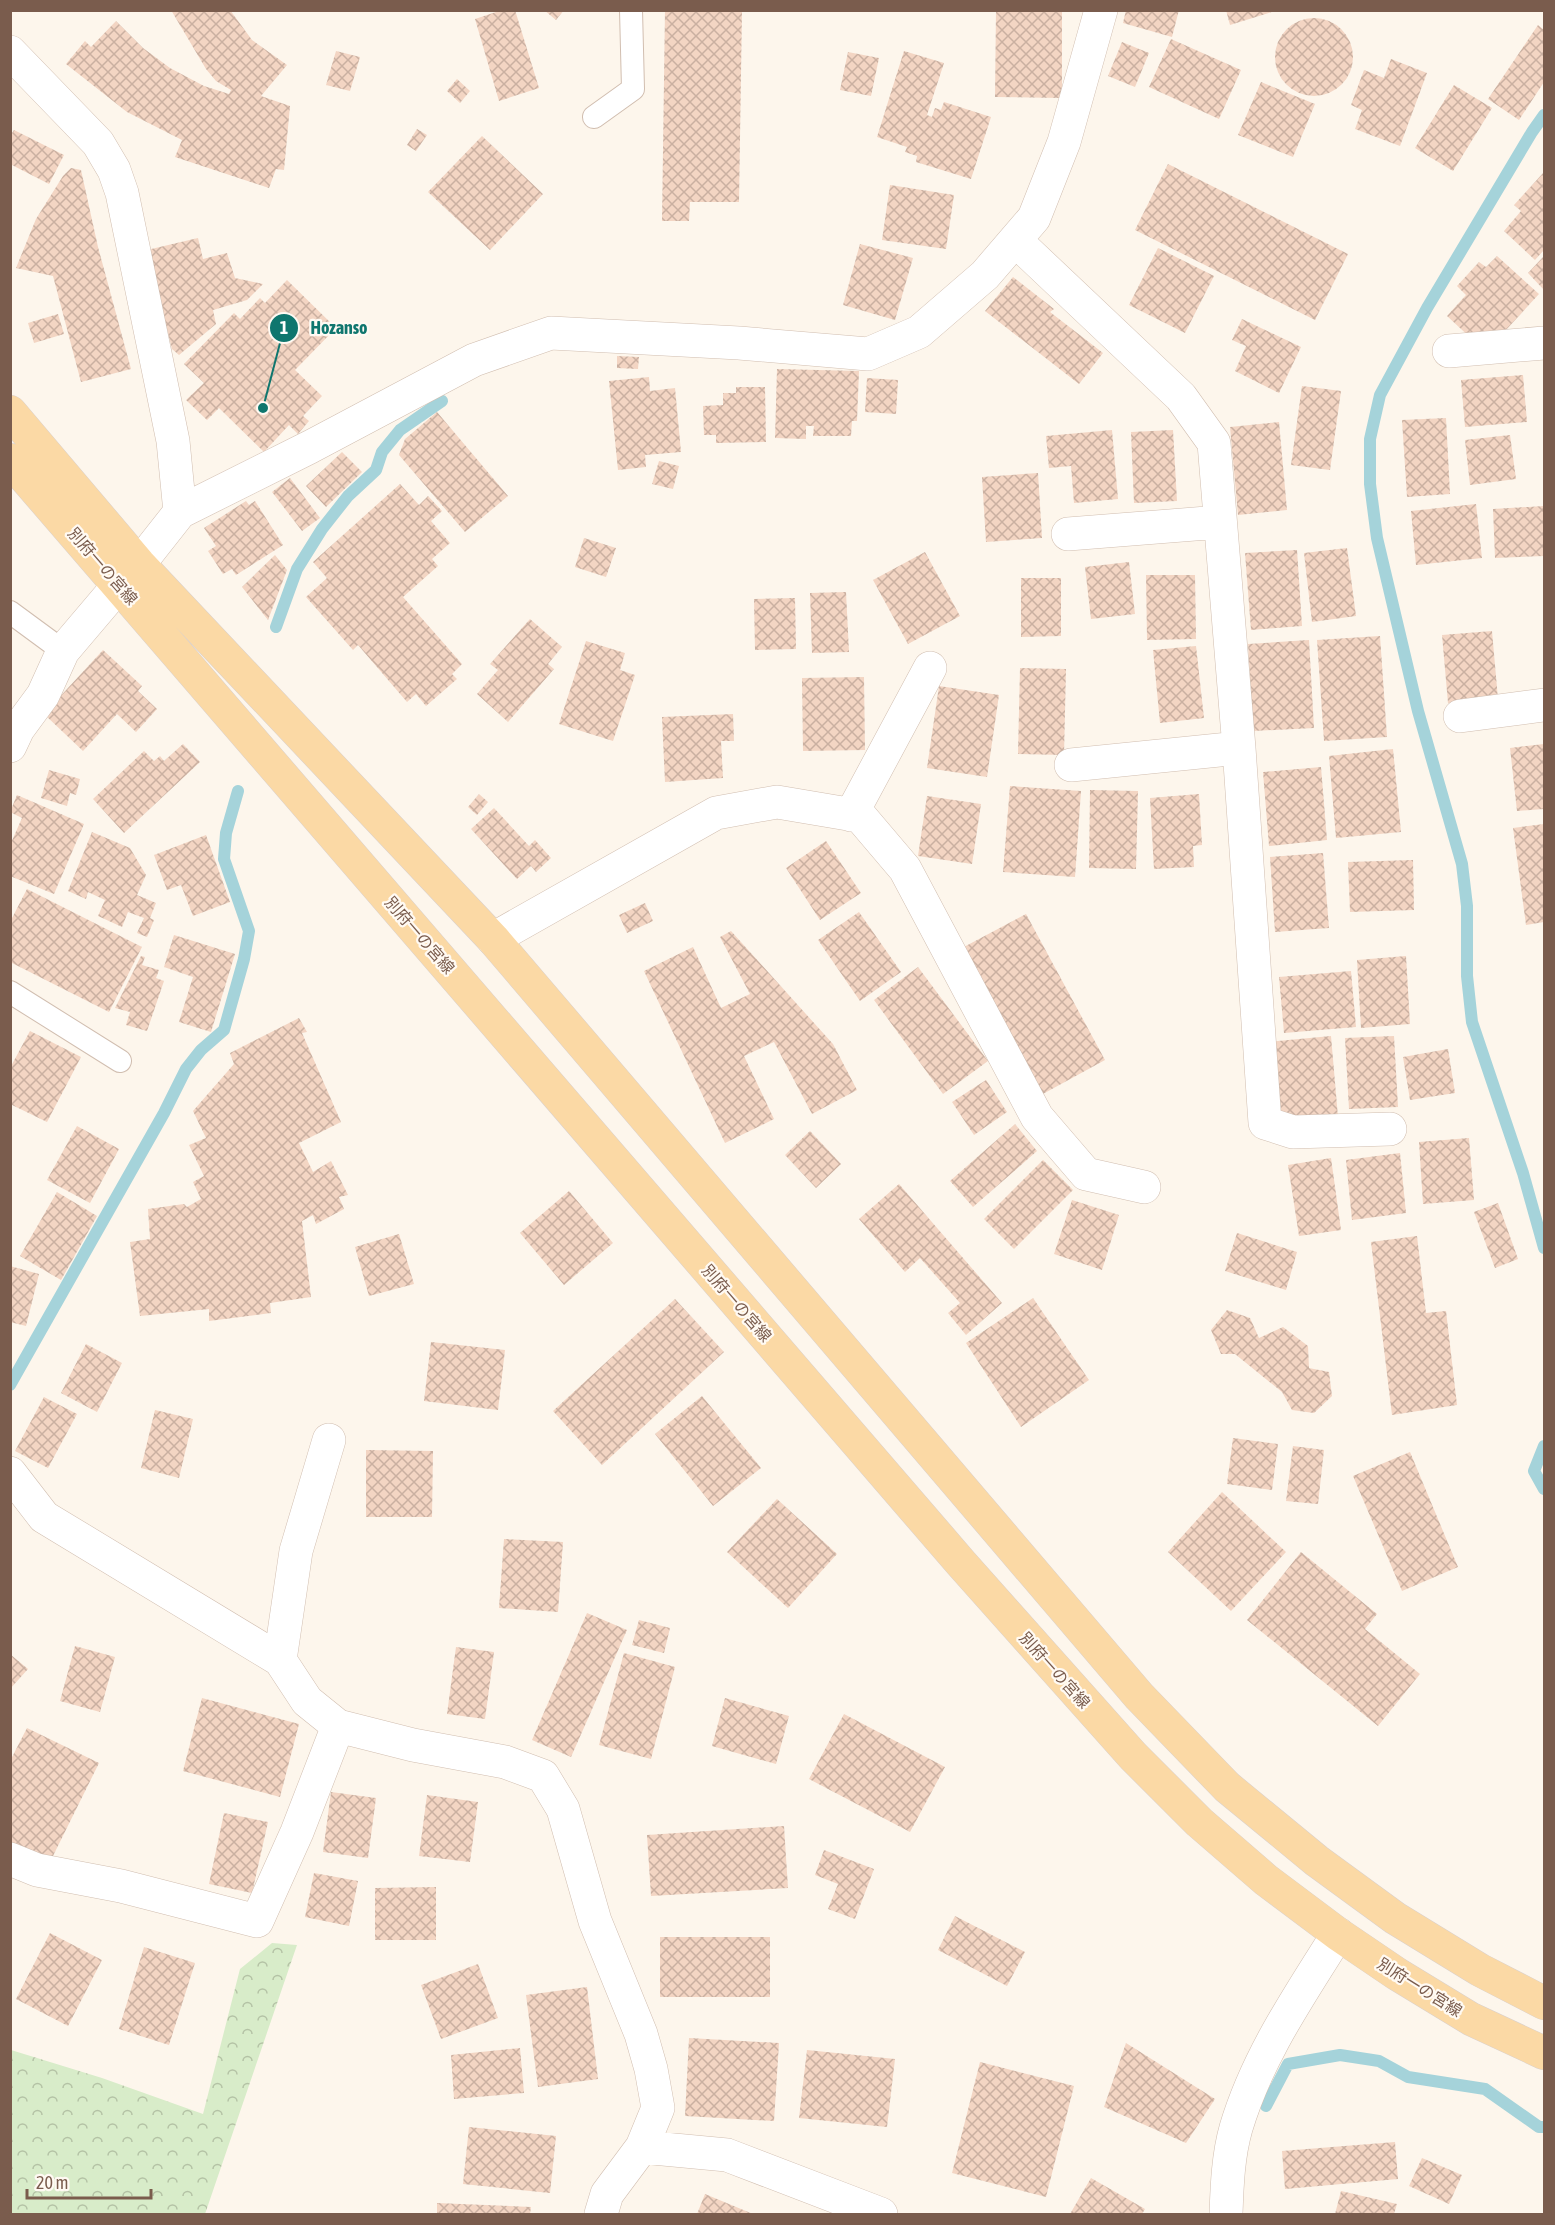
<svg xmlns="http://www.w3.org/2000/svg" width="1555" height="2225" viewBox="0 0 1555 2225" font-family="'Asap Condensed','Noto Sans JP',sans-serif">
<style>
.forest{fill:url(#forest-crowns)}
.lines{fill:none;stroke-linecap:round;stroke-linejoin:round}
.stream{stroke:#a5d3da;stroke-width:12}
.building{fill:url(#building-cross-hatch)}
.lane-casing{stroke:#d1beb0;stroke-width:24}
.street-casing{stroke:#d1beb0;stroke-width:34}
.primary-casing{stroke:#dad1cd;stroke-width:34}
.lane{stroke:#fff;stroke-width:22}
.street{stroke:#fff;stroke-width:33}
.primary{stroke:#fbd9a5;stroke-width:33}
.labels{text-anchor:middle;stroke-width:4.5;stroke-linejoin:round;paint-order:stroke}
.street-label{font-size:16px;fill:#7a5c4d;stroke:#fffaf3}
.leader{fill:none;stroke:#0f766e;stroke-width:2}
.callout-dot{fill:#0f766e;stroke:#fffaf3;stroke-width:2}
.mark-label{font-size:18px;text-anchor:middle;font-weight:bold;fill:#fff}
.callout-label{font-size:18px;text-anchor:middle;font-weight:bold;fill:#0f766e;stroke:#fffaf3;stroke-width:4.5;stroke-linejoin:round;paint-order:stroke}
</style>
<defs>
<pattern id="forest-crowns" width="20" height="18" patternUnits="userSpaceOnUse" patternTransform="scale(1.5)"><rect width="20" height="18" fill="#d8ecc9"/><path d="M2 6a3 3 0 1 1 6 0M12 15a3 3 0 1 1 6 0" fill="none" stroke="#b4c2a5"/></pattern>
<pattern id="building-cross-hatch" width="8" height="8" patternUnits="userSpaceOnUse" patternTransform="scale(1.5)"><rect width="8" height="8" fill="#f3d5c3"/><path d="M0 0l8 8M0 8l8-8" fill="none" stroke="#cab0a1"/></pattern>
</defs>
<rect width="100%" height="100%" fill="#fdf6ec"/>
<path class="forest" d="M272,1943L297,1945L205,2214H11V2050L102,2078L203,2114L240,1969Z"/>
<g class="lines">
<path class="stream" d="M1544,115L1532,132L1427,308L1380,395L1370,439V484L1377,538L1418,711L1462,864L1467,906V976L1472,1022L1523,1173L1544,1248
M276,627L297,569L322,529L348,496L376,470L382,452L400,430L442,401
M10,1385L164,1113L186,1069L201,1050L224,1030L244,959L249,931L224,859L226,833L238,791
M1544,1446L1534,1471L1544,1489
M1266,2106L1288,2064L1340,2055L1379,2061L1408,2077L1485,2089L1539,2127H1544"/>
</g>
<path class="building" d="M171,10H230L252,40L287,65L261,96L290,106L284,170L276,169L269,188L175,157L182,140L127,112L66,64L85,41L91,47L116,21L143,48L170,68L204,86L229,94L231,90L216,81L206,69Z
M502,10H515L539,88L499,101L475,19Z
M544,10H564L556,20Z
M665,10H742L739,202H690L689,221H662Z
M996,10H1062V98L995,97Z
M1126,10H1179L1172,37L1123,23Z
M1226,10H1275V11L1230,25Z
M1275 57a39 39 0 1 1 78 0a39 39 0 1 1-78 0Z
M1538,25L1544,30V82L1519,120L1488,99Z
M1171,39L1241,70L1219,119L1149,87Z
M1122,42L1149,53L1135,87L1108,76Z
M336,51L360,57L350,91L326,85Z
M904,51L944,63L927,115L932,117L935,108L941,110L944,102L991,117L971,179L916,162L917,156L905,152L907,147L877,137Z
M848,52L879,58L871,96L840,90Z
M1391,59L1427,73L1400,146L1355,129L1362,110L1351,105L1364,70L1384,78Z
M457,79L470,91L460,103L447,91Z
M1261,82L1315,104L1293,157L1238,135Z
M1454,85L1492,108L1453,171L1415,148Z
M417,129L427,135L416,151L407,145Z
M14,130L64,155L49,184L10,164V136Z
M482,136L543,194L490,250L428,192Z
M1168,164L1348,254L1315,320L1135,230Z
M71,168L81,170L98,247L131,369L81,382L53,276L16,268L36,219L63,176Z
M1544,172V250L1535,260L1504,231L1521,211L1514,205Z
M890,185L954,195L946,249L882,240Z
M198,238L203,259L227,253L235,278L263,284L247,300L213,310L216,324L179,355L172,349L147,250Z
M860,244L913,258L895,320L843,305Z
M1158,248L1214,276L1185,333L1129,305Z
M1497,256L1539,294L1493,344L1474,341L1447,316L1466,295L1457,286L1479,262L1486,267Z
M1544,256V290L1528,273Z
M1013,277L1054,309L1050,312L1103,353L1079,384L985,311Z
M287,280L336,328L295,370L322,396L303,416L309,421L298,434L289,425L264,452L219,408L207,420L186,400L204,383L184,364L234,313L240,319L260,298L265,303Z
M58,314L64,334L34,343L28,323Z
M1242,319L1301,347L1279,393L1235,371L1246,346L1232,340Z
M617,356L639,357L638,369L617,368Z
M777,369L859,371L857,421H852L851,436H813L814,426H806V439L775,438Z
M1523,375L1527,422L1465,427L1461,380Z
M649,377L650,391L675,388L681,452L645,455L646,467L618,470L609,381Z
M867,378L898,380L896,414L865,412Z
M1302,386L1341,391L1330,470L1291,465Z
M736,387H765L766,442L716,443V435H704L703,406L723,405V393H736Z
M437,412L508,496L465,532L399,455L405,439Z
M1446,418L1450,494L1407,497L1402,420Z
M1279,422L1287,510L1238,515L1230,427Z
M1112,430L1118,499L1074,503L1071,466L1049,468L1046,436Z
M1173,430L1177,501L1134,503L1131,432Z
M1510,435L1516,479L1470,485L1465,440Z
M342,452L362,472L326,507L306,486Z
M659,461L679,466L673,489L652,484Z
M1038,473L1042,538L986,542L982,477Z
M290,478L320,518L302,531L272,492Z
M400,484L419,505L428,496L442,511L431,521L450,543L432,559L438,566L403,597L462,664L452,674L457,679L426,706L416,694L407,702L358,645L353,650L306,597L327,578L313,562Z
M246,501L249,505L255,501L283,545L236,575L232,569L223,574L208,551L216,546L204,528Z
M1476,504L1482,558L1416,565L1411,511Z
M1544,506V556L1495,558L1493,509Z
M584,538L616,548L606,577L575,567Z
M1347,548L1356,616L1312,622L1304,553Z
M1297,550L1302,626L1251,630L1245,553Z
M925,552L960,616L908,644L873,580Z
M275,555L287,570L268,620L242,587Z
M1129,562L1135,614L1091,619L1085,567Z
M1146,575H1195L1196,639L1147,640Z
M1021,578H1061V636L1021,637Z
M846,592L849,652L812,653L810,593Z
M795,598L796,649L755,650L754,599Z
M530,619L562,647L548,664L554,669L508,722L477,694L498,670L490,664Z
M1492,631L1498,699L1448,703L1442,635Z
M1380,636L1387,737L1324,741L1317,640Z
M1309,640L1314,728L1253,731L1248,644Z
M586,641L625,653L620,670L635,675L613,741L559,724Z
M1196,646L1204,718L1160,723L1153,650Z
M103,650L142,686L138,691L157,709L136,732L117,714L83,751L44,714Z
M1020,668L1066,669L1064,755L1018,754Z
M864,677L865,750L803,751L802,678Z
M939,686L999,695L987,777L927,768Z
M733,714L734,741H721L723,778L665,782L662,717Z
M183,744L200,762L124,833L93,799L144,751L154,761L160,756L164,761Z
M1544,744V809L1517,811L1510,748Z
M1393,749L1401,832L1336,838L1329,756Z
M1321,767L1327,840L1269,846L1263,772Z
M49,770L80,779L76,795L70,793L67,806L41,798Z
M1010,786L1081,791L1075,877L1003,872Z
M1090,790L1138,791L1136,869L1089,868Z
M479,794L488,802L477,815L468,807Z
M1199,794L1202,845L1193,846L1194,867L1154,869L1150,798Z
M17,795L84,824L54,894L10,876V845L22,818L10,812Z
M927,796L981,804L972,864L918,856Z
M494,808L529,846L535,840L551,858L536,872L531,866L517,879L471,829Z
M1544,824V922L1526,925L1513,828Z
M92,832L130,848L146,875L137,895L156,903L150,918L154,920L147,937L137,933L144,918L128,912L122,927L98,916L105,900L88,892L86,899L68,891Z
M206,835L230,902L193,916L181,885L167,890L154,855Z
M826,841L861,893L820,920L786,868Z
M1323,853L1329,928L1275,932L1270,857Z
M1413,860L1414,910L1350,912L1348,862Z
M27,889L142,947L109,1012L10,962V922Z
M645,903L653,921L627,933L619,915Z
M859,912L901,972L860,1001L818,940Z
M1026,914L1105,1060L1041,1095L962,948Z
M731,931L833,1044L857,1090L812,1114L774,1042L744,1056L774,1119L725,1143L644,971L693,947L721,1008L750,994L720,937Z
M174,935L235,954L211,1032L179,1022L193,977L164,967Z
M141,956L145,957L142,965L159,970L156,978L164,981L147,1031L126,1025L130,1012L115,1008Z
M1406,956L1410,1024L1361,1028L1357,960Z
M918,967L988,1061L943,1094L874,1000Z
M1351,971L1356,1027L1284,1033L1279,977Z
M299,1018L307,1032L302,1033L341,1122L299,1143L313,1172L331,1161L348,1195L339,1197L344,1209L316,1224L313,1215L302,1221L311,1297L270,1303L271,1313L209,1321V1309L140,1316L130,1242L150,1239L148,1209L184,1204L187,1207L201,1199L193,1182L204,1176L189,1145L206,1138L193,1111L234,1064L230,1053Z
M30,1031L81,1057L47,1122L10,1104V1068Z
M1331,1036L1338,1117L1272,1122L1266,1042Z
M1394,1036L1398,1107L1349,1109L1345,1038Z
M1448,1049L1455,1093L1410,1100L1403,1057Z
M986,1080L1007,1112L974,1135L952,1102Z
M1015,1124L1037,1151L973,1207L950,1181Z
M77,1126L119,1149L90,1203L47,1180Z
M810,1131L841,1164L816,1188L785,1155Z
M1469,1138L1474,1200L1423,1204L1419,1142Z
M1400,1153L1406,1213L1352,1220L1346,1160Z
M1331,1158L1341,1230L1299,1236L1288,1165Z
M1043,1160L1073,1190L1014,1249L984,1219Z
M899,1184L1002,1303L966,1335L948,1313L960,1303L920,1258L905,1272L859,1219Z
M569,1191L613,1243L564,1285L520,1233Z
M57,1192L97,1216L61,1280L20,1256Z
M1072,1200L1119,1215L1102,1270L1054,1254Z
M1498,1203L1518,1259L1495,1268L1474,1212Z
M1237,1233L1297,1252L1286,1290L1225,1271Z
M399,1234L414,1284L369,1296L355,1247Z
M1417,1236L1426,1313L1446,1311L1457,1405L1392,1415L1371,1242Z
M10,1266L39,1274L26,1326L10,1322Z
M1033,1298L1089,1380L1021,1427L966,1343Z
M675,1299L724,1352L602,1465L553,1411Z
M1227,1310L1250,1318L1259,1338L1283,1327L1308,1346L1309,1368L1329,1372L1332,1396L1314,1413L1292,1410L1282,1392L1235,1354H1221L1211,1330Z
M431,1342L505,1350L498,1410L424,1401Z
M86,1344L122,1363L97,1412L61,1393Z
M702,1396L761,1468L713,1506L655,1434Z
M44,1397L77,1414L48,1468L15,1451Z
M155,1410L193,1419L179,1478L141,1468Z
M1233,1438L1278,1444L1272,1490L1227,1484Z
M1293,1446L1324,1450L1318,1504L1286,1501Z
M366,1450L433,1451L432,1517H366Z
M1410,1452L1458,1567L1402,1591L1353,1476Z
M1222,1492L1286,1552L1231,1611L1168,1552Z
M777,1499L837,1554L788,1608L727,1552Z
M504,1539L563,1542L558,1612L499,1608Z
M1301,1552L1377,1614L1365,1629L1420,1674L1378,1726L1247,1620Z
M587,1613L627,1630L571,1757L532,1740Z
M639,1620L670,1628L664,1653L632,1645Z
M75,1646L115,1657L100,1712L60,1701Z
M456,1647L494,1652L485,1719L447,1714Z
M624,1653L675,1667L651,1759L599,1745Z
M10,1654L28,1669L10,1689Z
M202,1698L299,1724L280,1797L183,1771Z
M725,1698L789,1716L776,1764L712,1746Z
M844,1714L945,1767L910,1832L809,1779Z
M27,1728L99,1763L50,1862L10,1842V1761Z
M331,1792L376,1798L368,1858L323,1852Z
M427,1795L478,1802L470,1862L419,1856Z
M224,1813L268,1822L252,1893L209,1884Z
M784,1826L788,1888L651,1896L647,1835Z
M824,1850L874,1869L855,1919L828,1909L838,1884L815,1875Z
M314,1873L358,1881L349,1926L305,1917Z
M436,1887V1940H375V1888Z
M955,1916L1025,1952L1007,1986L938,1950Z
M50,1933L102,1960L68,2026L16,1999Z
M660,1937H770V1997H660Z
M144,1947L195,1963L169,2045L119,2029Z
M478,1964L498,2018L441,2039L421,1985Z
M587,1987L598,2079L538,2087L526,1995Z
M689,2038L779,2043L774,2121L685,2116Z
M1126,2043L1215,2099L1186,2143L1104,2107Z
M520,2048L524,2093L454,2099L451,2055Z
M807,2050L895,2059L887,2127L799,2118Z
M980,2062L1074,2086L1046,2197L952,2173Z
M469,2127L556,2136L550,2193L463,2184Z
M1395,2142L1398,2179L1285,2189L1282,2151Z
M1422,2158L1462,2175L1449,2204L1409,2186Z
M1091,2178L1145,2209L1142,2214H1070Z
M1341,2191L1397,2204L1394,2214H1335Z
M705,2194L753,2214H697Z
M437,2203L531,2207L530,2214H437Z"/>
<g class="lines">
<defs>
<path id="lane" d="M594,117L633,89L631,10
M10,612L63,651
M10,992L120,1061"/>
<path id="street" d="M10,52L98,143L114,170L122,193L173,441L180,512
M1015,240L1181,397L1214,443L1239,748L1265,1123L1293,1132L1390,1129
M1449,351L1544,343
M1068,534L1220,522
M1460,716L1544,705
M10,746L18,729L43,695L63,651L119,585L139,564L180,512L310,447L474,360L551,333L739,343L868,354L919,332L985,275L1034,218L1064,142L1101,10
M1071,765L1239,748
M851,815L930,668
M493,939L716,813L777,802L860,816L905,869L1037,1117L1086,1174L1144,1187
M10,1473L44,1517L280,1660L307,1701L338,1726L413,1745L505,1762L543,1776L563,1809L595,1921L641,2034L651,2069L658,2108L642,2147L607,2194L601,2214
M280,1660L296,1551L329,1440
M10,1859L37,1870L121,1886L257,1921L297,1832L338,1726
M642,2147L727,2155L881,2214
M1226,2214C1227,2186 1228,2156 1236,2128C1257,2057 1299,1996 1338,1934"/>
<path id="primary" d="M10,412L139,564L493,939L1139,1696L1227,1787L1317,1861L1395,1918L1480,1970L1544,2003
M10,460L961,1563L1133,1756L1199,1822L1266,1880L1338,1934L1397,1974L1471,2019L1544,2053"/>
</defs>
<use href="#lane" class="lane-casing"/>
<use href="#street" class="street-casing"/>
<use href="#primary" class="primary-casing"/>
<use href="#lane" class="lane"/>
<use href="#street" class="street"/>
<use href="#primary" class="primary"/>
</g>
<g class="labels">
<g class="street-label">
<text transform="translate(103 566) rotate(49)" y="6">別府一の宮線</text>
<text transform="translate(420 935) rotate(49)" y="6">別府一の宮線</text>
<text transform="translate(737 1303) rotate(49)" y="6">別府一の宮線</text>
<text transform="translate(1055 1670) rotate(48)" y="6">別府一の宮線</text>
<text transform="translate(1420 1987) rotate(32)" y="6">別府一の宮線</text>
</g>
</g>
<path class="leader" d="M263 408L284 328"/>
<g class="callout-dot">
<circle cx="263" cy="408" r="6"/>
<circle cx="284" cy="328" r="15"/>
</g>
<g class="mark-label">
<text x="284" y="334">1</text>
</g>
<g class="callout-label">
<text x="339" y="334">Hozanso</text>
</g>
<rect width="1555" height="2225" fill="none" stroke="#7a5c4d" stroke-width="24"/>
<path d="M27 2189v9h124v-9" fill="none" stroke="#7a5c4d" stroke-width="3"/>
<text x="36" y="2189" font-size="18" fill="#7a5c4d" stroke="#fffaf3" stroke-width="4.5" paint-order="stroke">20 m</text>
</svg>
